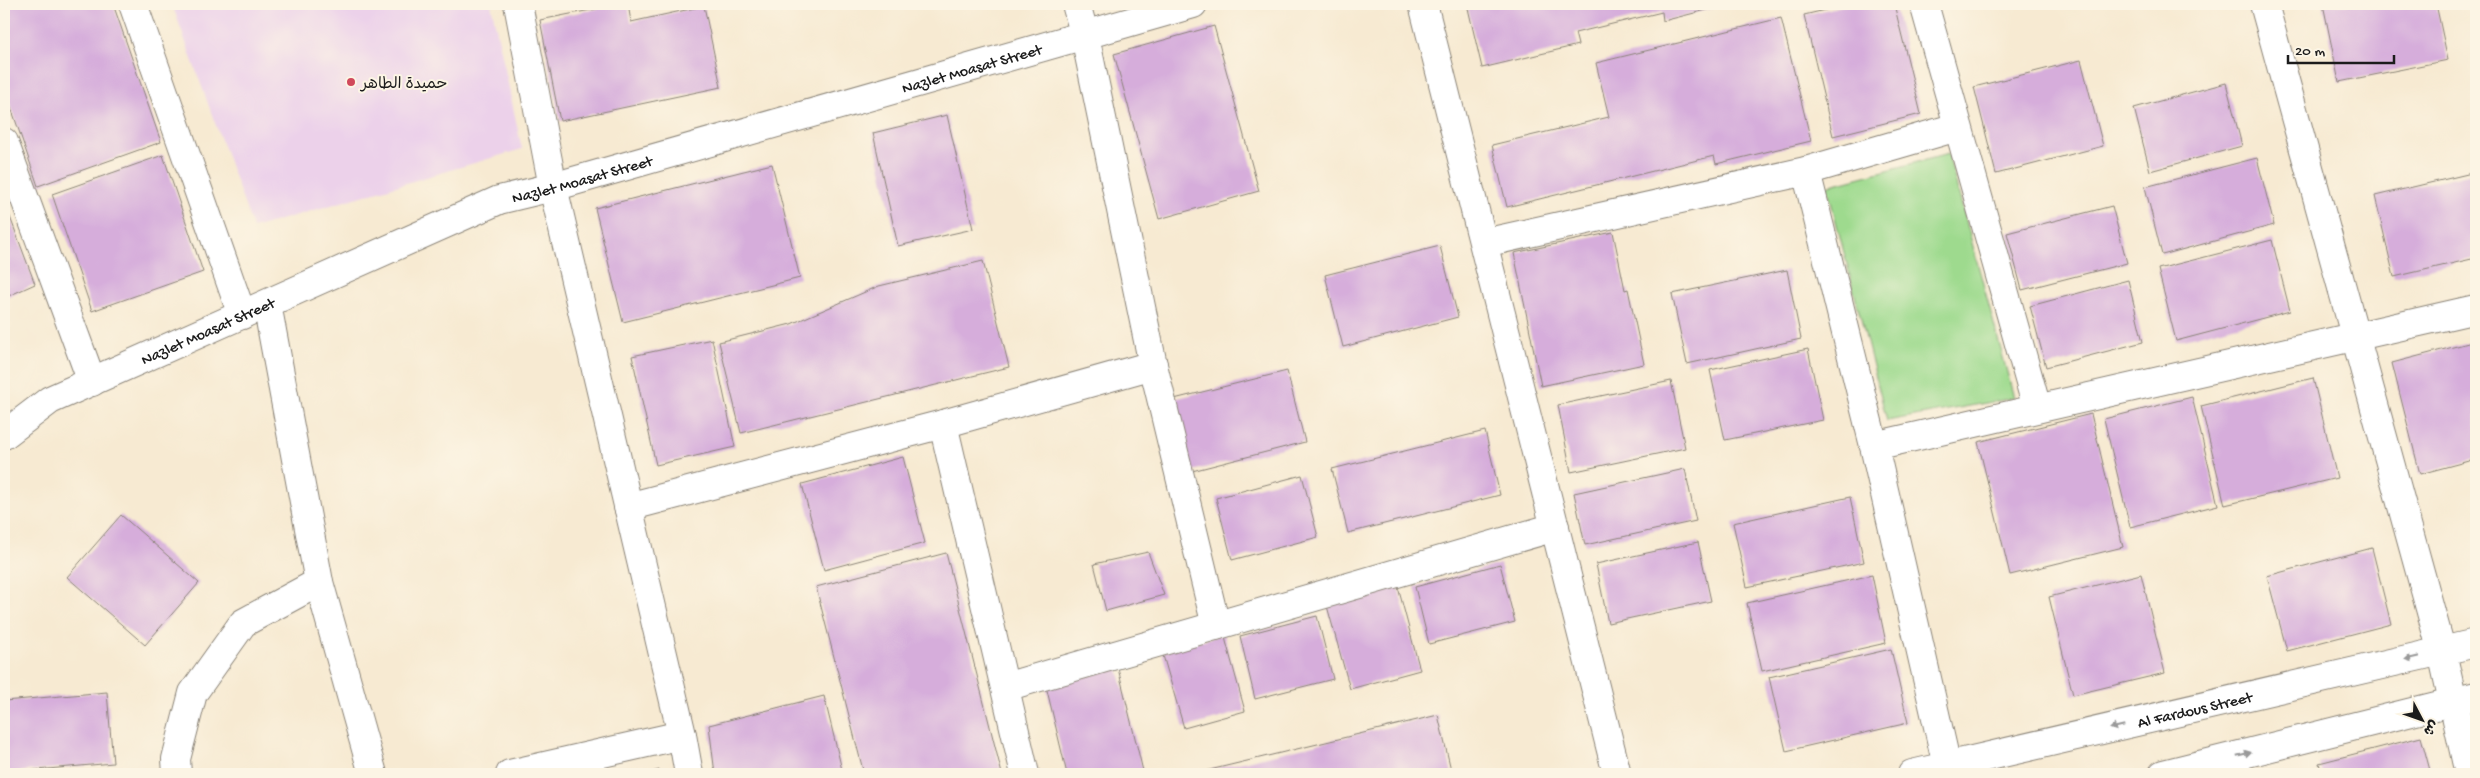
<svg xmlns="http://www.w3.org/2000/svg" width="2480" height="778" viewBox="0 0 2480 778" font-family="'Gochi Hand','Playpen Sans Arabic',sans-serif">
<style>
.built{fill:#ecd1ea}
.park{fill:#9eda8e;stroke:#5d7b55}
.building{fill:#d6addb}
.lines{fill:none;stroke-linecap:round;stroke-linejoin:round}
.street-casing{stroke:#8a8377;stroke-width:30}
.secondary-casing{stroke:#8a8377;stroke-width:30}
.street{stroke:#fff;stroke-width:28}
.secondary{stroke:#fff;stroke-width:28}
.oneway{fill:#999}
.poi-dot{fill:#d1495b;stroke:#fcf5e5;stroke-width:2}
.labels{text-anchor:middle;stroke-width:4;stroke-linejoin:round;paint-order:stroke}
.street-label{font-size:16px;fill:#1c1c1c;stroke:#fcf5e5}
.poi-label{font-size:16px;fill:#1c1c1c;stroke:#fcf5e5;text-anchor:start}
</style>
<rect width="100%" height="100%" fill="#fcf5e5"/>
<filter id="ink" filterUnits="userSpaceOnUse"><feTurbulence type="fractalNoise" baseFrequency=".02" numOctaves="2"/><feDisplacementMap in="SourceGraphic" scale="10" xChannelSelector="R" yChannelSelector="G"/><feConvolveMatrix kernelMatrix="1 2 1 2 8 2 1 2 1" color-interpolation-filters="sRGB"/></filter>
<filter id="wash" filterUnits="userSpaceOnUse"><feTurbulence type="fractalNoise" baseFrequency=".0096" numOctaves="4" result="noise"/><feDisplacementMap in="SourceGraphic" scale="20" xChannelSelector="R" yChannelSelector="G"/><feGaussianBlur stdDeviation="1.12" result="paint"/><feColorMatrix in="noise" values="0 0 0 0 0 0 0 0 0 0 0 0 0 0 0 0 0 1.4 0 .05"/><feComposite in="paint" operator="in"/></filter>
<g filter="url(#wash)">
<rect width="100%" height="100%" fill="#f7ead2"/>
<path class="built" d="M172,4H491L522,149L253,228Z"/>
<path class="park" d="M1948,154L2014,398L1887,421L1827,186Z"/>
<g id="blocks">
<path class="building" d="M4,4H113L161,142L38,186L4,87Z
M621,4H628L631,22L704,6L721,87L560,121L540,20Z
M1467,4H1730L1663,21L1662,12L1575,33L1578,45L1482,68Z
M1850,4H1894L1921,114L1833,136L1804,15Z
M2323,4H2436L2448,60L2339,82Z
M1781,18L1811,141L1716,164L1714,156L1507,207L1492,145L1609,117L1596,63Z
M1214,26L1259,191L1159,219L1114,54Z
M2081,60L2103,146L1996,174L1974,87Z
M2226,83L2242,146L2150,171L2134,108Z
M947,115L973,229L898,246L873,133Z
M163,155L203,272L92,311L52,194Z
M2257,158L2274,225L2162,255L2145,187Z
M772,164L800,278L623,322L595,208Z
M2476,172V258L2394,277L2375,196Z
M4,201L35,284L4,298Z
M2112,206L2127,263L2022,290L2007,233Z
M1613,232L1625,290L1628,289L1644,364L1541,386L1514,253Z
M2272,240L2290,311L2176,341L2158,269Z
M1440,246L1458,317L1343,347L1325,275Z
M983,261L1009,367L741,433L719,342L791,324L879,286Z
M1787,270L1801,339L1687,364L1672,294Z
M2128,280L2143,342L2046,367L2030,306Z
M712,339L735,447L656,465L632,356Z
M2476,341V459L2420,474L2392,363Z
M1808,349L1823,420L1725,440L1710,370Z
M1287,371L1305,442L1192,471L1174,399Z
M2313,378L2337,478L2225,505L2201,406Z
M1671,381L1685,448L1571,472L1558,405Z
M2192,397L2218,505L2130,527L2104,419Z
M2091,414L2123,547L2010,575L1978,442Z
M1485,431L1500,495L1348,533L1332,469Z
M903,457L925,543L824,570L802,484Z
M1685,469L1696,521L1585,545L1574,493Z
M1302,475L1318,537L1232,560L1216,498Z
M1850,497L1864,562L1747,587L1733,523Z
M121,515L199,583L145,645L67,577Z
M1698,542L1711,601L1608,623L1596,564Z
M2372,548L2391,624L2287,651L2267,576Z
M1148,552L1164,595L1106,611L1094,564Z
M946,553L1002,774H864L816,587Z
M1500,564L1515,622L1429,644L1415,587Z
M2141,574L2165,673L2073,695L2049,597Z
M1872,575L1886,643L1762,671L1747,603Z
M1398,587L1420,670L1350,689L1327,606Z
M1317,616L1333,679L1255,699L1240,636Z
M1224,634L1245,711L1184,728L1162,652Z
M1891,649L1908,723L1786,751L1769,677Z
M1118,668L1143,771L1130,774H1067L1046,686Z
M107,692L113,763L4,773V701Z
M824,696L843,774H715L709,725Z
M1438,715L1452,774H1193Z
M2421,737L2431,774H2322L2319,763Z
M659,770L660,774H645Z"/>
</g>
</g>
<g filter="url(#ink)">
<use href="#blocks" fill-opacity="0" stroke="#8a8377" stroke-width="1"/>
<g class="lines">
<defs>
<g id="street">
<path d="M133,4L242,315"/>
<path d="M518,4L553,187L682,735L689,774"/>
<path d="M1076,4L1085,36L1153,365L1216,626"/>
<path d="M1423,4L1617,774"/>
<path d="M1924,4L2037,408"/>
<path d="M2264,4L2442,652L2469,774"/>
<path d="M4,142L92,382"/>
<path d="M1806,171L1874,446L1947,766"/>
<path d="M1484,243L1806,171L1957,127"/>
<path d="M267,304L319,582L373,774"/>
<path d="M943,424L1025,774"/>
<path id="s1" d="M4,435L50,400L499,200L553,187L1193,4"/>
<path d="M1874,446L2476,309"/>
<path d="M628,507L943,424L1153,365"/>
<path d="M1005,687L1555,527"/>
<path d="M177,774L176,759L193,693L243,623L319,582"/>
<path d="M510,774L682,735"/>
</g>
<g id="secondary">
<path id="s2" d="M1912,774L2476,643"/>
<path d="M2163,774L2476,696"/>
</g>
</defs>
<use href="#street" class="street-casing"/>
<use href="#secondary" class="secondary-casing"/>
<use href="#street" class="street"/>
<use href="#secondary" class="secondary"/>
</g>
<defs><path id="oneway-solid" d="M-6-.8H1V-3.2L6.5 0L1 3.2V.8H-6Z" transform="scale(1.25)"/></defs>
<g class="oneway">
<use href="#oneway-solid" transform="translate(2412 658) rotate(167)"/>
<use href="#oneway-solid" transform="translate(2117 727) rotate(167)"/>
<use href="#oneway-solid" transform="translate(2244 754) rotate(-14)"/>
</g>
</g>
<circle class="poi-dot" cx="351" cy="82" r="5"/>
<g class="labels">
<g class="street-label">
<text dy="6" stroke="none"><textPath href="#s1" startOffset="1040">Nazlet Moasat Street</textPath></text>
<text dy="6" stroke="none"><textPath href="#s1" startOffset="635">Nazlet Moasat Street</textPath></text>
<text dy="6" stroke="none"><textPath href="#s1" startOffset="230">Nazlet Moasat Street</textPath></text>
<text dy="6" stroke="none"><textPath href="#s2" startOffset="290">Al Fardous Street</textPath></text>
</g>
<g class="poi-label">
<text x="361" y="88">حميدة الطاهر</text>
</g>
</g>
<rect width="2480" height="778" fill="none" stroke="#fcf5e5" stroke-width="20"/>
<g transform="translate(2422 720) rotate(131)" stroke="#fcf5e5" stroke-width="4" paint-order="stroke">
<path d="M0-4L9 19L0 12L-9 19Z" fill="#1c1c1c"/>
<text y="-8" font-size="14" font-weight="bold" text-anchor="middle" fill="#1c1c1c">ش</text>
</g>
<path d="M2288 55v8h106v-8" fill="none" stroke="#1c1c1c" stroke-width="2.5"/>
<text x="2295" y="55" font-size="15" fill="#1c1c1c" stroke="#fcf5e5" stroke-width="4" paint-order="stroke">20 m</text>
</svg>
